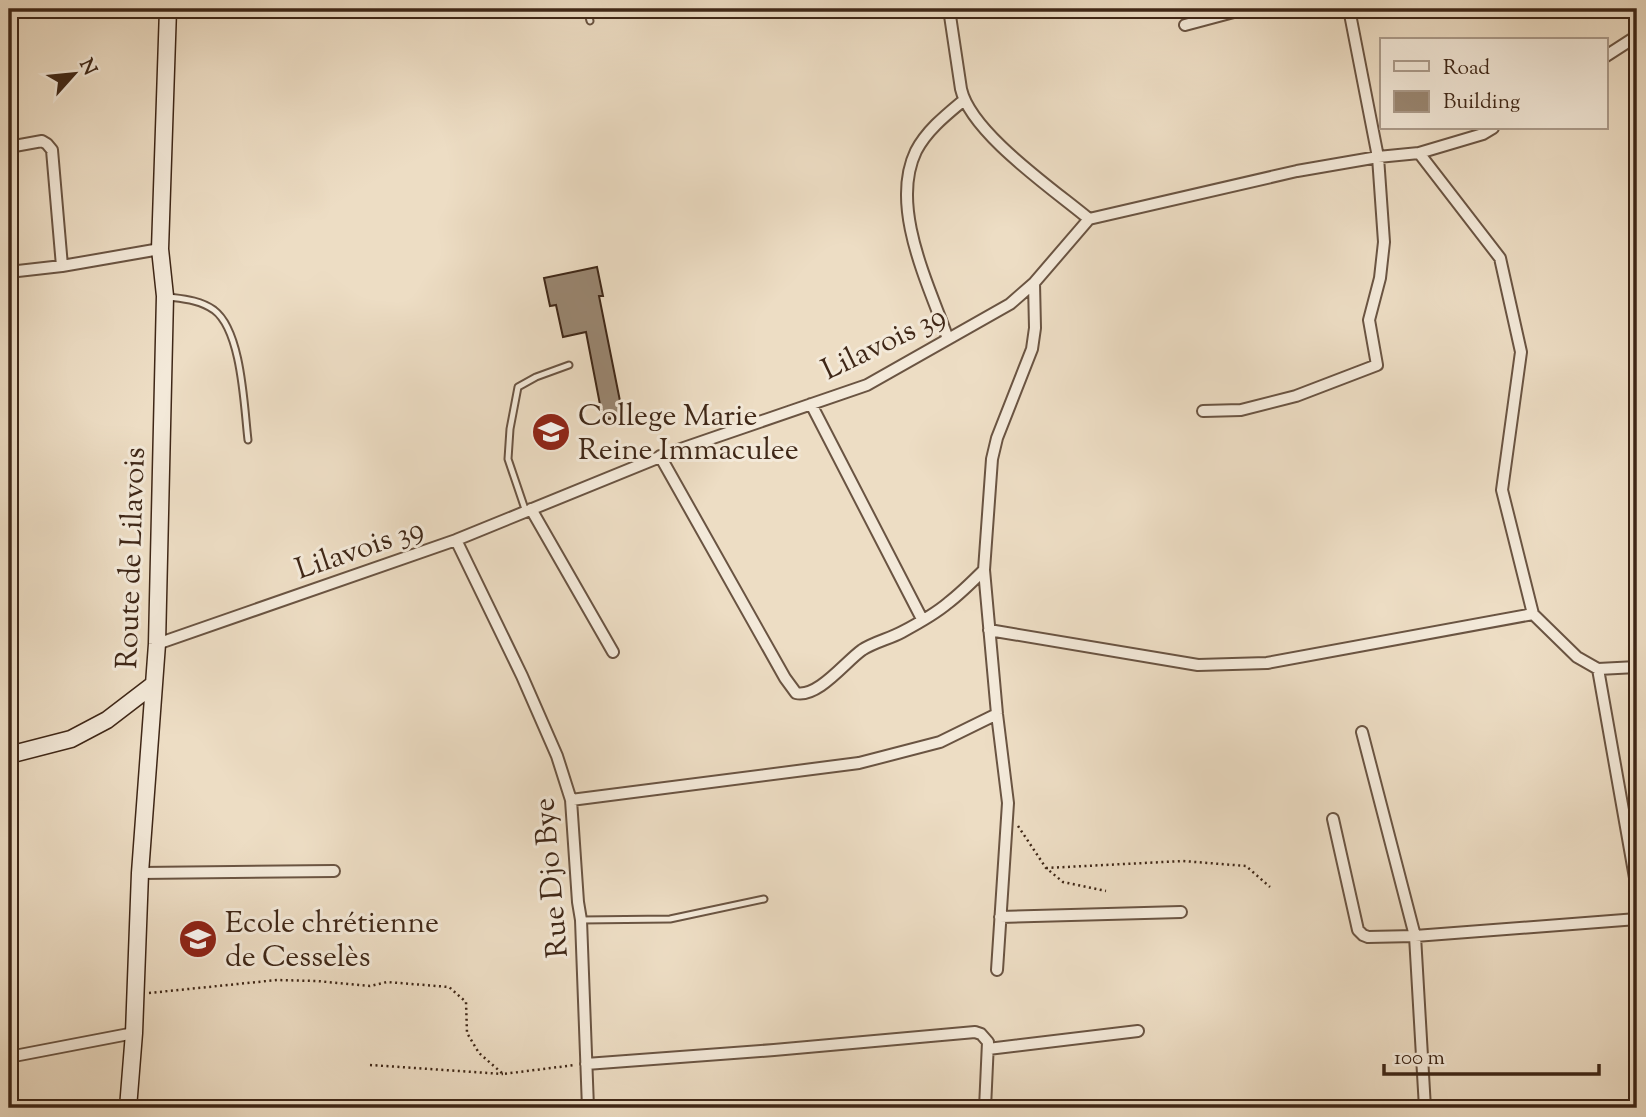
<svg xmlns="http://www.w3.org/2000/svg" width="1646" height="1117" viewBox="0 0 1646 1117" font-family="'Sorts Mill Goudy',serif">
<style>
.building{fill:#998671;stroke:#3f2717;stroke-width:2}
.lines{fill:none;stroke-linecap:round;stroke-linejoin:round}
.lane-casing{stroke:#6a5442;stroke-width:9}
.street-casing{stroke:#6a5442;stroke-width:14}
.secondary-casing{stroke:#3f2717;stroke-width:19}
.path{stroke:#3f2717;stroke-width:2.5;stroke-dasharray:2 3.5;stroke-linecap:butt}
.lane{stroke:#f3e9d9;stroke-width:5}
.street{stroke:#f3e9d9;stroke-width:10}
.secondary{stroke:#f3e9d9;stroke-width:16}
.labels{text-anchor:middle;stroke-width:6;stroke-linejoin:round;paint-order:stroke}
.street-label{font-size:30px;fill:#3f2717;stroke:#f3e9d9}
.poi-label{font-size:30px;fill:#3f2717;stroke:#f3e9d9;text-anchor:start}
</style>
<rect width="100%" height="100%" fill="#edddc4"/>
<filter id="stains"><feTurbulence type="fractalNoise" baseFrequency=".00286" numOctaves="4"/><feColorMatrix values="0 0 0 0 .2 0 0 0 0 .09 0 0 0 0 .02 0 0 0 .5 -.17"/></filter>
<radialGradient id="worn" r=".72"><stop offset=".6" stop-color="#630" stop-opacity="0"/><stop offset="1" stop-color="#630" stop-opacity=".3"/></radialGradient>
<path class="building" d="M597,267L603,296H599L623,416L603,420L586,332L563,337L556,305L550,306L544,278Z"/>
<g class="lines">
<defs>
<path id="lane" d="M587,9L590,21
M168,297C184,299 200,300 214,310C242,331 244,407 248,440
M526,512L508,459L510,429L518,387L536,377L569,365
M581,920L670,919L764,899"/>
<path id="street" d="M949,9L961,89C971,133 1053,189 1089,219
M1185,25L1245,9
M1606,56L1637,36
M9,147L42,141L47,144L52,150L62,266
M1419,153L1500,258L1521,352L1502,490L1533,614L1577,657L1598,669L1637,667
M9,272L62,266L160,249
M948,339C929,285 889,207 916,151C927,130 946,115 964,100
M811,404L922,619
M1203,411L1241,410L1296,396L1377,365L1369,320L1380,278L1384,242L1378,157L1349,9
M660,456L785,678L796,693C818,698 845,662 862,650C874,642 889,639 902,632C917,624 935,614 948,603C961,593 973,581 984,570
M531,509L613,652
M456,540L522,676L557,756L571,800L578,902L581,920L588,1108
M989,630L1198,665L1267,663L1533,614
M157,644L456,540L672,452L867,385L1010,304L1034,283L1089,219L1297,171L1378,157L1419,153L1483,134L1493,128
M1598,669L1637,889
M1362,732L1415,936L1425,1108
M571,800L859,763L940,742L997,714
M1333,819L1358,930L1363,935L1368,937L1415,936L1637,919
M140,873L334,871
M1000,917L1181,912
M997,970L1008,803L997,714L984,570L992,459L997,438L1032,349L1035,328L1034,283
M988,1049L1138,1031
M9,1057L134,1033
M586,1064L774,1050L975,1032L981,1034L988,1042L985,1108"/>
<path id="secondary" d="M9,755L71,739L107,720L154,684
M128,1108L134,1033L140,873L157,644L165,296L160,249L168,9"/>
</defs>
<use href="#lane" class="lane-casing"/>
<use href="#street" class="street-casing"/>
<use href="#secondary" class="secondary-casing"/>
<path class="path" d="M1018,826L1046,868L1063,882L1106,891
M1046,868L1183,861L1246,866L1270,887
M149,993L277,980L317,981L370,986L387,982L449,987L466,1002L467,1033L479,1053L503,1074L575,1065
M370,1065L503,1074"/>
<use href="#lane" class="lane"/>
<use href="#street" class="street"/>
<use href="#secondary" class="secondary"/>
</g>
<defs>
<symbol id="school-disc" viewBox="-11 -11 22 22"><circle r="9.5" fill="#8f2418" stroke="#f3e9d9"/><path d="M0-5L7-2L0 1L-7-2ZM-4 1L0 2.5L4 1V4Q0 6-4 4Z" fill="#fff"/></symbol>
</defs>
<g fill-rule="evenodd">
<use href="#school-disc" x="529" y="410" width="44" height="44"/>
<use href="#school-disc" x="176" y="917" width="44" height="44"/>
</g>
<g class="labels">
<g class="street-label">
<text transform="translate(883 342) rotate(-26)" y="10">Lilavois 39</text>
<text transform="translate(359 548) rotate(-19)" y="10">Lilavois 39</text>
<text transform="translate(130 558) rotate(-88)" y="10">Route de Lilavois</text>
<text transform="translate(550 878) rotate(-95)" y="10">Rue Djo Bye</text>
</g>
<g class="poi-label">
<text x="578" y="425">College Marie<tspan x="578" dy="34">Reine Immaculee</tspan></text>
<text x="225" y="932">Ecole chrétienne<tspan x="225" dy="34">de Cesselès</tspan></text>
</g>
</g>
<rect width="1646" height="1117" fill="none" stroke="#edddc4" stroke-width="35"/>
<rect x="10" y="10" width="1625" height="1096" fill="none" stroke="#3f2717" stroke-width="3.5"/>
<rect x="18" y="18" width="1611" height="1082" fill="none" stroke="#3f2717" stroke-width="2"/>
<rect x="1380" y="38" width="228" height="91" fill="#f3e9d9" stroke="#ab9b8b" stroke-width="2"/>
<rect x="1394" y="61" width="35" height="10" fill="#f3e9d9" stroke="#ab9b8b" stroke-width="2"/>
<text x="1443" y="74" font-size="21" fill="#3f2717">Road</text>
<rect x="1394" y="91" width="35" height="21" fill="#998671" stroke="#ab9b8b" stroke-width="2"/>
<text x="1443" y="108" font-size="21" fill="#3f2717">Building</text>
<g transform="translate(74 74) rotate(63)" stroke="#f3e9d9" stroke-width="5" paint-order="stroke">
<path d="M0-5L12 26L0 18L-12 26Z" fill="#3f2717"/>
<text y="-10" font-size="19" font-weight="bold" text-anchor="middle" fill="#3f2717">N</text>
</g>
<path d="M1384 1064v10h215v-10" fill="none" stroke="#3f2717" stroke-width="3.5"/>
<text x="1394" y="1064" font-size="21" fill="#3f2717" stroke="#f3e9d9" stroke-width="5" paint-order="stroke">100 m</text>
<rect width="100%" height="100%" filter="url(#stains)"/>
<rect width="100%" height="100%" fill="url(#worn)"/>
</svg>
